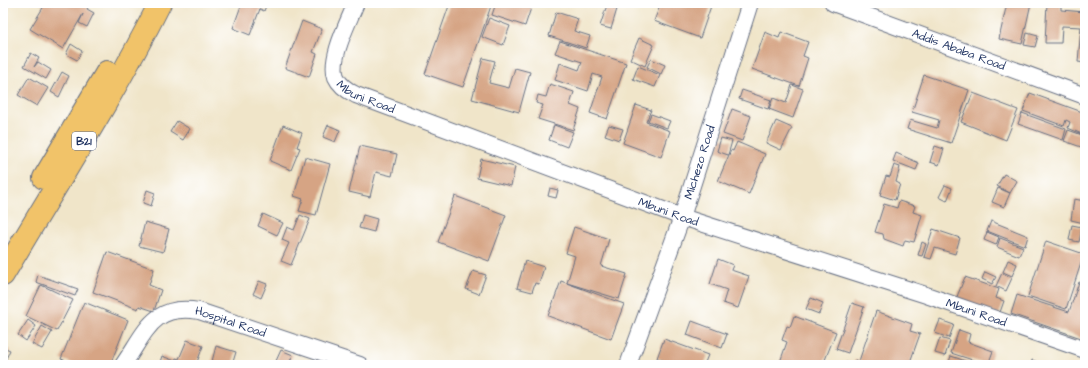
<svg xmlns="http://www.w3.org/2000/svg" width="1088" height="368" viewBox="0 0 1088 368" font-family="'Architects Daughter',sans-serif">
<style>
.building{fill:#d6a484}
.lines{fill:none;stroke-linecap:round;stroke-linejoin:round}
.minor-casing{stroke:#666f83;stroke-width:18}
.trunk-casing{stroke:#666f83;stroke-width:24}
.minor{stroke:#fff;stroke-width:16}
.trunk{stroke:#f1c369;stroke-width:22}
.labels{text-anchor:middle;stroke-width:4;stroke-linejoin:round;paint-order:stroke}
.shield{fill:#fff;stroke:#5f6d8e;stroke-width:1}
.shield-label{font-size:11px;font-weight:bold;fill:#1b2f5e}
.street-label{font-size:12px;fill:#1b2f5e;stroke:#fff}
</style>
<rect width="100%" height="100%" fill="#fff"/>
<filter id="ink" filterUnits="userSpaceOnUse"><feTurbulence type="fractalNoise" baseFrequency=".025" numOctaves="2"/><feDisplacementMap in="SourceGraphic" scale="8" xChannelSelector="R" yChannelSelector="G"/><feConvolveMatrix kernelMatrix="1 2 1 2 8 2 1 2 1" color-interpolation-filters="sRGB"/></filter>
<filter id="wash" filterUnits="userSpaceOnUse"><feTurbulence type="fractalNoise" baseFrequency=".012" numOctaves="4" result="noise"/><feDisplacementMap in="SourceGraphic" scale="16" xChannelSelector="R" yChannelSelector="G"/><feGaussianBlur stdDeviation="0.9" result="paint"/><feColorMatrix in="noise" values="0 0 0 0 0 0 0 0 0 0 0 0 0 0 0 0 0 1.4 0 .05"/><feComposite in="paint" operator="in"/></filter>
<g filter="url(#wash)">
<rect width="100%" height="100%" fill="#f0e5c9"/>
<g id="blocks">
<path class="building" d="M39,3H85L89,5L87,9L94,13L87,27L79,23L83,14L63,49L30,29L44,6Z
M242,3H267L264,11L260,9L250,35L233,28Z
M450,3H492L463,87L425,74Z
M496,3L532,5L525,26L492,15Z
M661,3H703L711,6L700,38L654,21Z
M1007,3H1031L1022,44L999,39Z
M1047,3H1061V10L1085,12V63L1078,62L1081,27L1062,26L1061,43H1045Z
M607,5L617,9L611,29L600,26Z
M556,12L578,19L574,31L590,36L586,48L549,36Z
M489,18L510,26L503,45L482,37Z
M302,21L322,29L313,52L317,54L309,77L285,68Z
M765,32L779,38L781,32L808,42L803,56L808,58L799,86L752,69Z
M1027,33L1038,36L1035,47L1024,45Z
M639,38L654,45L645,66L630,59Z
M560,41L626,63L607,119L590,113L602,77L593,74L588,91L555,80L560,63L579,70L582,62L555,53Z
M71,44L82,51L77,60L66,54Z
M31,53L39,58L34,67L38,62L51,70L46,79L24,66Z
M483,58L495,61L489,83L509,88L515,68L530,72L519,112L472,99Z
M651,59L665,65L661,74L647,67Z
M638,66L660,75L655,87L633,79Z
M62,72L69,76L59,97L51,92Z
M924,75L969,90L951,143L907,129L910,120L937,128L939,120L912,112Z
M29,77L48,88L37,106L18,95Z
M550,84L574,92L570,105L580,109L573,130L538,119L543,105L536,103L538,95L546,97Z
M792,85L803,89L793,118L769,109L773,98L786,103Z
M742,90L771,100L768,109L739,99Z
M973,93L1018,110L1006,140L961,122Z
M1030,93L1085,113L1084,135L1068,128L1070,122L1066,120L1064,126L1023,111Z
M636,105L651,110L646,122L670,131L661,157L623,143Z
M732,109L751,116L742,141L723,134Z
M1022,113L1066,129L1063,140L1018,124Z
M651,114L670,121L667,128L648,121Z
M177,121L190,129L183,140L170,132Z
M776,121L792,128L781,150L766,143Z
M283,125L302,133L297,147L300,148L291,170L270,161Z
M328,125L340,130L335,142L323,137Z
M554,125L573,132L567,147L549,140Z
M609,125L623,129L619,140L605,135Z
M1068,130L1085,136L1084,148L1064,141Z
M721,138L732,141L728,155L717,151Z
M737,142L765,154L749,194L718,181L731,150L733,151Z
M360,146L397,154L392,176L376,172L370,197L349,192Z
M935,146L944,149L939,165L930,162Z
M896,153L919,163L916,170L893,161Z
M305,157L330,164L316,215L299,211L303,199L294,196Z
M481,159L515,167L511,186L477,178Z
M894,165L900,167L896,182L900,184L895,200L880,195L886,176L890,177Z
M1004,174L1017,181L1010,193L997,186Z
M945,185L952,188L947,201L939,197Z
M550,188L558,190L556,198L548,196Z
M998,188L1010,193L1004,207L992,202Z
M147,190L155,193L151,206L143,203Z
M455,196L506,215L489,261L438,242Z
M1074,199L1085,201L1084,223L1071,220Z
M899,201L915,206L913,212L922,215L914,242L905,240L903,246L884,239L883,234L875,232L884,204L897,208Z
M263,214L283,223L277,235L258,226Z
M300,215L310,219L291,265L281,261L289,243L282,240L287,227L294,230Z
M363,215L377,219L374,232L359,228Z
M991,221L1028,236L1025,246L987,231Z
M145,222L169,229L163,252L139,246Z
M1072,225L1082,227L1079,242L1069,240Z
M574,227L609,239L601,266L627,274L619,299L567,283L575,256L566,253Z
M933,229L960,238L955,254L935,248L931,259L924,257Z
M987,232L999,237L996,245L984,240Z
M1000,238L1023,247L1019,256L997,247Z
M1046,241L1084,254L1066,309L1028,296Z
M922,242L926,244L922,256L918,255Z
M107,252L154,269L149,285L161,290L154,311L139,306L138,309L93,292Z
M718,259L733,265L731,270L749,276L738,308L723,303L727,290L710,284Z
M1008,260L1017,264L1012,276L1003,272Z
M525,261L544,267L539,284L535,283L532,292L517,288Z
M473,271L486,275L479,294L466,289Z
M985,272L996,277L992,284L982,279Z
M1002,273L1012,278L1006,291L996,286Z
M38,275L78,289L75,296L36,282Z
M965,277L999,289L996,298L1004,301L999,315L956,299Z
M259,281L267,284L261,298L253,294Z
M561,281L624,304L611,339L548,316Z
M1079,282L1085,284L1084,339L1011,314L1017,295L1069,312Z
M41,285L73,300L57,331L26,316Z
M811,298L823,303L819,314L806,309Z
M84,302L128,320L110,365H77L61,359Z
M852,303L864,307L848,353L836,349Z
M876,311L912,324L910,331L920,334L909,365H845L846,362L853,364L855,360L859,361Z
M794,316L836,332L823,365H779L787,342L782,340L787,326L790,327Z
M28,320L36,326L26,341L18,335Z
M940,320L954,325L949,338L935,333Z
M692,321L727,334L722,348L687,335Z
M42,326L52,332L42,349L32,344Z
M959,330L970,334L968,342L993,351L988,365L951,353Z
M940,338L950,341L945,356L935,353Z
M664,339L708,355L704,365H675L657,358Z
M187,340L203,346L196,365H174L176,358L179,359Z
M216,346L236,352L232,365H211Z
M3,347L10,350L5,361L3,360Z
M281,350L293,355L288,365L276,361Z
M162,356L175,361L173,365H159Z
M951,356L977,365H948Z
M1032,360L1046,365H1031Z"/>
</g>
</g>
<g filter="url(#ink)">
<use href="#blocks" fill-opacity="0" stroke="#666f83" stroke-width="1"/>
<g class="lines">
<defs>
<g id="minor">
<path id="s1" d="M356,3C349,21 329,58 336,77C340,86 348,91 356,95L682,217L926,295L1085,350"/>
<path id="s2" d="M833,3L1085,96"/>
<path id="s3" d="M123,365C146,332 153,303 199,311L360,365"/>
<path id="s4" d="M628,365L682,217L750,3"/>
</g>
<path id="trunk" d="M44,178L107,72
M3,275C56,185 113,97 160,3"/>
</defs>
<use href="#minor" class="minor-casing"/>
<use href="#trunk" class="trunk-casing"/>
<use href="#minor" class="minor"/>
<use href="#trunk" class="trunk"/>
</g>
</g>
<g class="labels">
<rect class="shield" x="72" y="132" width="24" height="18" rx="3"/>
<g class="shield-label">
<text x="84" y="145">B21</text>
</g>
<g class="street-label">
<text dy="4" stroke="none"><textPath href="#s2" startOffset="134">Addis Ababa Road</textPath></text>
<text dy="4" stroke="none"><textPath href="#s1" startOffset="115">Mbuni Road</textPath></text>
<text dy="4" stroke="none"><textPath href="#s4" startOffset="215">Michezo Road</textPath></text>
<text dy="4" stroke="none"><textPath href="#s1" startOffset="439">Mbuni Road</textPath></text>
<text dy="4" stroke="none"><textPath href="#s1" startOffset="763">Mbuni Road</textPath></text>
<text dy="4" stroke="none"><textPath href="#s3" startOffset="135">Hospital Road</textPath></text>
</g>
</g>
<rect width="1088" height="368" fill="none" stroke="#fff" stroke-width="16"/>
</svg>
